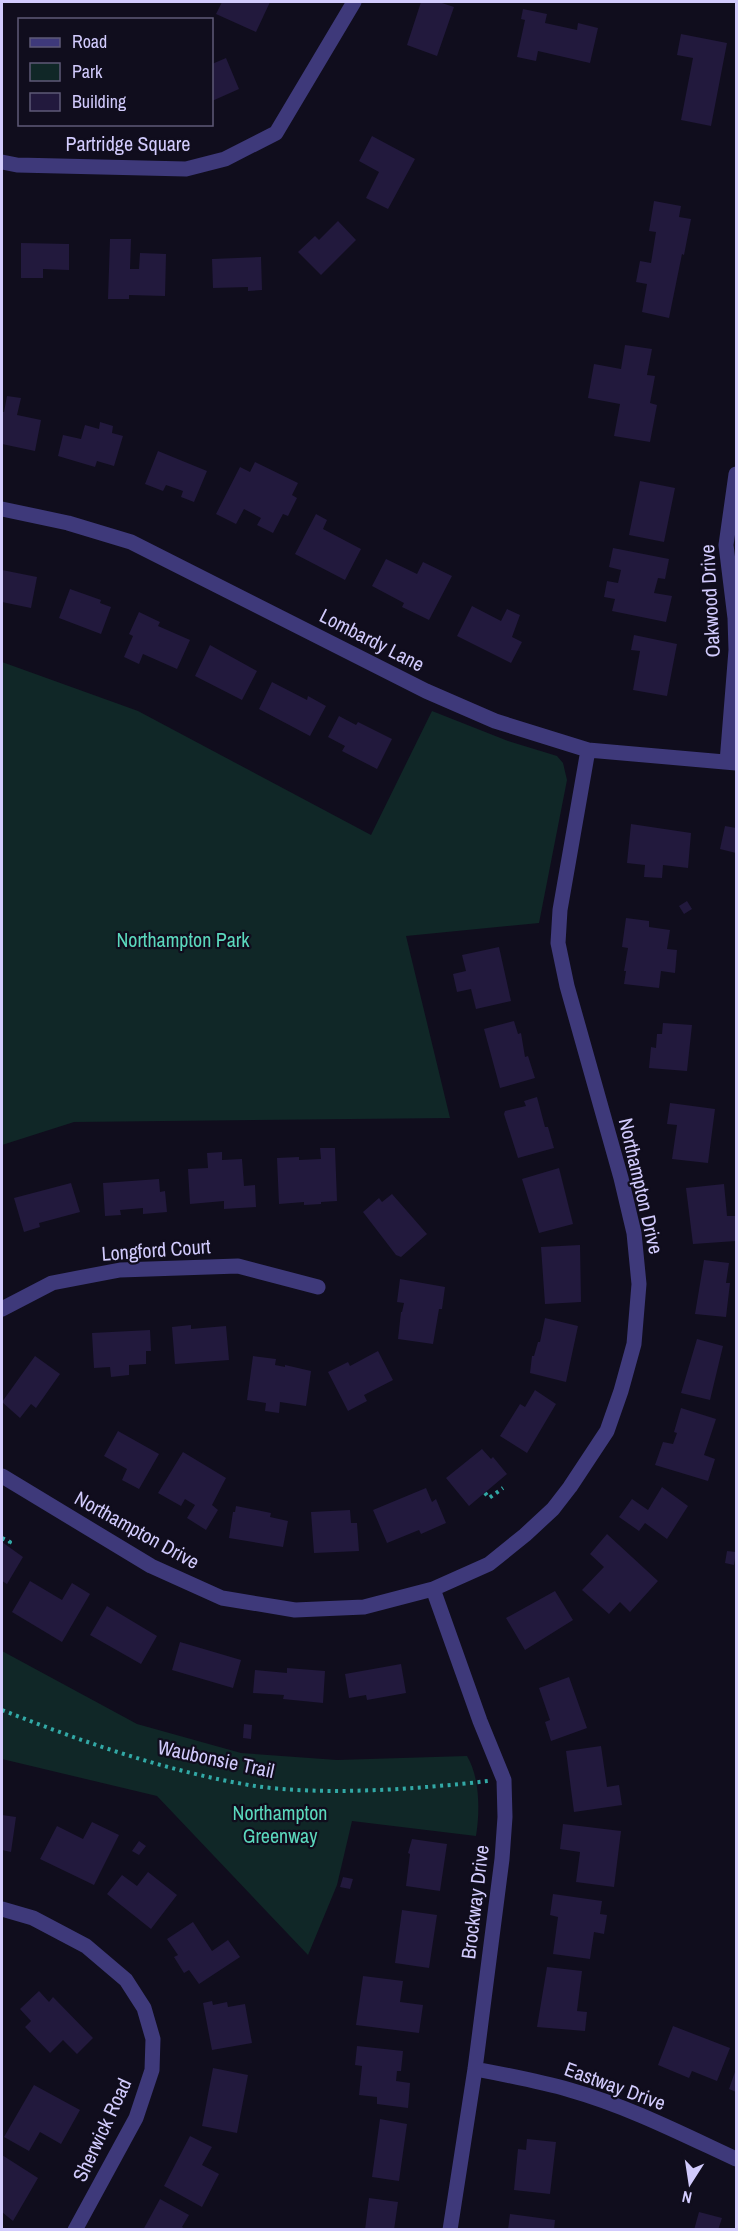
<svg xmlns="http://www.w3.org/2000/svg" width="738" height="2231" viewBox="0 0 738 2231" font-family="'Archivo Narrow',sans-serif">
<style>
.green{fill:#102727}
.building{fill:#22193d}
.lines{fill:none;stroke-linecap:round;stroke-linejoin:round}
.path{stroke:#32a9a6;stroke-width:4;stroke-dasharray:3 4.5;stroke-linecap:butt}
.street{stroke:#3e397a;stroke-width:15}
.labels{text-anchor:middle;stroke-width:4.5;stroke-linejoin:round;paint-order:stroke}
.street-label{font-size:20px;fill:#d2cbfd;stroke:#100d1d}
.park-label{font-size:20px;fill:#5bd8bd;stroke:#100d1d}
</style>
<rect width="100%" height="100%" fill="#100d1d"/>
<path class="green" d="M2,662L138,711L371,835L432,711L508,741L557,756L563,763L567,780L539,923L406,936L450,1118L74,1122L2,1145Z
M2,1651L137,1724L241,1753L337,1760L467,1756C480,1778 480,1812 476,1836L352,1821L337,1885L308,1955L157,1796L2,1759Z"/>
<path class="building" d="M222,2H270L256,32L216,14Z
M421,2H439L454,7L437,56L407,45Z
M523,9L547,14L545,23L577,30L578,23L598,28L590,63L538,51L536,61L517,57L525,20L521,19Z
M681,34L727,43L711,126L681,120L693,58L677,55Z
M226,58L239,89L212,101V64Z
M372,136L415,159L388,209L366,198L379,172L359,161Z
M654,201L681,206L679,217L691,219L684,255L682,254L669,318L642,312L647,284L636,282L640,261L651,263L656,232L649,231Z
M338,221L356,240L321,275L298,252L315,236L319,240Z
M110,239H131L130,269H139L140,253L166,254L165,296L129,295V299H108Z
M21,243L69,244V270L43,269V278H21Z
M261,257L262,290L248,291V287L213,288L212,259Z
M625,345L652,349L647,375L655,376L650,403L657,405L650,442L614,436L620,404L588,398L594,364L621,369Z
M7,396L21,398L17,415L41,420L35,451L2,444V412H4Z
M100,422L113,426L112,433L123,436L114,466L97,461L95,467L58,456L63,435L81,439L85,425L99,429Z
M158,451L207,471L194,502L181,497L183,491L166,485L163,491L145,484Z
M255,462L298,483L292,495L297,498L288,516L283,514L273,533L257,525L261,518L244,509L236,524L216,514L240,467L250,472Z
M640,481L675,488L664,542L629,535Z
M316,514L327,520L323,529L361,549L345,580L295,554Z
M613,548L669,559L665,579L658,578L654,593L672,596L666,622L612,611L615,599L604,597L607,581L618,583L621,570L609,567Z
M386,559L417,574L423,562L452,576L429,620L402,607L404,603L372,586Z
M2,570L37,577L31,608L2,602Z
M70,589L101,600L100,603L111,607L101,634L59,618Z
M472,606L501,621L507,609L520,615L512,637L522,642L511,663L457,636Z
M139,612L160,622L158,626L190,640L177,669L143,654L139,664L124,657L133,636L129,634Z
M634,635L677,644L667,696L633,690L640,651L631,650Z
M210,645L257,671L242,700L195,676Z
M272,682L307,700L308,696L326,706L310,736L259,709Z
M339,716L356,725L358,722L392,739L377,769L342,751L345,746L328,737Z
M631,824L691,833L688,868L663,865L662,878L644,877L645,865L627,863Z
M725,826L736,828V853L720,849Z
M687,901L692,909L684,914L679,906Z
M626,918L649,921V927L670,930L667,949L677,950L675,973L661,971L659,988L624,984L626,971H624L628,948L622,947Z
M499,947L511,1001L476,1009L471,989L457,992L453,974L466,971L462,955Z
M514,1021L518,1034L521,1033L525,1057L528,1056L535,1078L500,1088L484,1029Z
M663,1023L692,1025L687,1071L649,1068L651,1047L656,1048L657,1034H662Z
M537,1097L545,1127H548L554,1148L518,1158L504,1114L505,1111L526,1106L524,1101Z
M670,1103L715,1109L708,1163L672,1159L677,1125L667,1124Z
M320,1148H335L337,1201L321,1202V1204L304,1205V1202L279,1204L277,1158L299,1157V1160L321,1159Z
M222,1152V1160L242,1159L244,1186L255,1185L256,1207L224,1209V1201L190,1204L188,1169L208,1168L207,1153Z
M559,1168L573,1224L539,1233L522,1179Z
M159,1179L160,1192L165,1191L167,1212L143,1214V1208L120,1210L121,1215L105,1216L103,1183Z
M71,1183L80,1212L39,1223L40,1227L24,1232L14,1198Z
M724,1184L727,1216H736V1241L693,1244L686,1188Z
M392,1194L427,1234L401,1257L396,1255L363,1212L379,1198L382,1202Z
M580,1245L581,1302L545,1304L541,1247Z
M704,1260L729,1263L726,1283H730L726,1317L695,1314Z
M400,1279L445,1287L442,1309H439L433,1344L398,1339L401,1312H402L404,1303L397,1302Z
M545,1318L578,1326L566,1382L530,1373L532,1356H534L538,1342H540Z
M191,1325V1329L226,1326L229,1360L175,1364L172,1327Z
M150,1330L151,1351H146V1364L129,1365V1375L111,1377L110,1367L94,1368L92,1333Z
M697,1339L723,1346L710,1400L681,1393Z
M378,1351L393,1380L364,1395L367,1401L348,1411L328,1372L348,1362L350,1366Z
M35,1356L60,1374L36,1408L31,1404L20,1418L2,1402Z
M253,1356L276,1359L275,1365L285,1367V1365L311,1371L306,1406L280,1402L279,1413L265,1411L266,1403L247,1400Z
M535,1390L556,1404L527,1453L500,1436L520,1404L525,1407Z
M681,1408L716,1419L704,1455L715,1459L708,1481L655,1465L663,1442L673,1444L677,1433L674,1432Z
M118,1431L159,1454L139,1489L122,1480L127,1469L104,1456Z
M482,1449L491,1459L493,1457L507,1474L469,1506L446,1478Z
M183,1452L226,1478L212,1505L218,1510L206,1530L187,1518L195,1505L185,1499L181,1506L158,1493Z
M662,1487L688,1506L667,1539L645,1523L639,1531L619,1517L632,1499L648,1510Z
M426,1488L432,1502L436,1499L446,1523L421,1534L419,1530L387,1543L373,1510Z
M236,1506L271,1513L270,1517L288,1521L283,1547L229,1538L233,1512H235Z
M350,1510L351,1523H357L359,1551L314,1553L311,1512Z
M607,1534L658,1581L630,1612L620,1602L609,1614L582,1590L604,1567L590,1554Z
M2,1542L23,1557L7,1584L2,1581Z
M727,1551L736,1552L734,1565L725,1563Z
M30,1581L62,1600L72,1583L90,1594L62,1642L12,1612Z
M555,1591L573,1620L525,1650L506,1618Z
M107,1606L157,1636L141,1664L90,1635Z
M180,1642L241,1660L233,1688L172,1670Z
M401,1664L406,1693L367,1700L366,1695L349,1698L345,1674Z
M287,1668L325,1671L323,1703L283,1699L284,1695L253,1693L255,1670L287,1673Z
M569,1677L587,1728L551,1741L545,1722L550,1720L539,1688Z
M244,1724L252,1725L251,1739L243,1738Z
M601,1746L607,1787L619,1785L622,1805L574,1812L566,1751Z
M2,1815L16,1817L11,1852L2,1850Z
M92,1822L119,1835L94,1885L40,1859L57,1826L83,1839Z
M563,1824L621,1831L614,1887L576,1882L580,1852L560,1849Z
M412,1839L447,1844L440,1891L406,1886L410,1854L408,1853Z
M139,1841L146,1846L139,1855L132,1851Z
M148,1872L177,1895L151,1929L107,1894L122,1875L137,1886Z
M343,1877L353,1879L350,1889L340,1887Z
M553,1894L602,1901L600,1914L607,1915L604,1934L594,1932L590,1959L553,1954L558,1917L550,1915Z
M402,1910L437,1915L429,1968L395,1963Z
M193,1922L212,1951L228,1940L240,1957L199,1984L189,1970L184,1973L174,1957L178,1955L167,1939Z
M547,1967L582,1971L577,2011L587,2012L585,2031L537,2027Z
M363,1976L403,1981L400,2002L423,2005L419,2033L356,2025Z
M39,1991L49,2002L53,1997L93,2038L77,2054L63,2040L50,2053L25,2027L31,2021L20,2009Z
M212,2001L213,2005L227,2002L228,2007L245,2004L252,2043L212,2050L203,2003Z
M673,2026L730,2048L717,2081L692,2071L689,2078L658,2065Z
M357,2046L403,2051L401,2071H397L396,2081L410,2083L408,2108L377,2104V2097L359,2095L362,2066L355,2065Z
M213,2068L248,2075L237,2133L202,2126Z
M736,2069V2092L729,2089Z
M34,2085L80,2110L61,2144L40,2132L29,2151L4,2137Z
M380,2119L407,2124L399,2181L372,2177Z
M190,2136L212,2147L202,2165L219,2174L202,2207L164,2186Z
M527,2139L556,2142L550,2194L514,2190L518,2149L526,2150Z
M2,2155L38,2178L13,2221L2,2212Z
M369,2198L398,2202L394,2230H365Z
M160,2199L189,2215L182,2227L187,2230H143Z
M699,2212L722,2218L718,2230H694Z
M510,2214L555,2220L554,2230H508Z"/>
<g class="lines">
<path class="path" d="M485,1493L489,1498L503,1488
M2,1538L10,1542L8,1545
M2,1710C83,1742 168,1772 255,1786C325,1796 418,1789 488,1781"/>
<path class="street" d="M2,162L17,165L186,169L225,159L276,133L354,2
M2,509L68,523L131,542L426,691L495,721L588,750L736,763
M727,762L736,650L735,618L726,545L736,474
M2,1309L52,1283L120,1270L238,1266L318,1287
M2,1476L151,1566L222,1598L295,1610L364,1607L433,1589L489,1564L525,1535L553,1509L570,1487L607,1431L621,1391L634,1344L639,1284L634,1233L621,1178L567,986L558,943L560,910L588,750
M433,1589L480,1721L504,1780L505,1817L502,1859L475,2069L450,2230
M2,1909L33,1918L86,1946L126,1980L144,2008L153,2039L152,2070L136,2118L75,2230
M475,2069C507,2075 539,2081 570,2090C627,2106 682,2134 736,2159"/>
</g>
<g class="labels">
<g class="street-label">
<text x="128" y="151">Partridge Square</text>
<text transform="translate(710 601) rotate(-93)" y="7">Oakwood Drive</text>
<text transform="translate(372 640) rotate(27)" y="7">Lombardy Lane</text>
<text transform="translate(641 1186) rotate(77)" y="7">Northampton Drive</text>
<text transform="translate(156 1250) rotate(-4)" y="7">Longford Court</text>
<text transform="translate(137 1530) rotate(29)" y="7">Northampton Drive</text>
<text transform="translate(216 1759) rotate(12)" y="7">Waubonsie Trail</text>
<text transform="translate(475 1902) rotate(-83)" y="7">Brockway Drive</text>
<text transform="translate(615 2086) rotate(20)" y="7">Eastway Drive</text>
<text transform="translate(102 2130) rotate(-65)" y="7">Sherwick Road</text>
</g>
<g class="park-label">
<text x="183" y="947">Northampton Park</text>
<text x="280" y="1820">Northampton<tspan x="280" dy="23">Greenway</tspan></text>
</g>
</g>
<rect width="738" height="2231" fill="none" stroke="#d2cbfd" stroke-width="6"/>
<rect x="18" y="18" width="195" height="108" fill="#100d1d" stroke="#5e5977" stroke-width="1.5"/>
<rect x="30" y="38" width="30" height="9" fill="#3e397a" stroke="#5e5977" stroke-width="1.5"/>
<text x="72" y="48" font-size="18" fill="#d2cbfd">Road</text>
<rect x="30" y="63" width="30" height="18" fill="#102727" stroke="#5e5977" stroke-width="1.5"/>
<text x="72" y="78" font-size="18" fill="#d2cbfd">Park</text>
<rect x="30" y="93" width="30" height="18" fill="#22193d" stroke="#5e5977" stroke-width="1.5"/>
<text x="72" y="108" font-size="18" fill="#d2cbfd">Building</text>
<g transform="translate(690 2183) rotate(192)" stroke="#100d1d" stroke-width="4.5" paint-order="stroke">
<path d="M0-4.5L10 22L0 15L-10 22Z" fill="#d2cbfd"/>
<text y="-9" font-size="16" font-weight="bold" text-anchor="middle" fill="#d2cbfd">N</text>
</g>
</svg>
